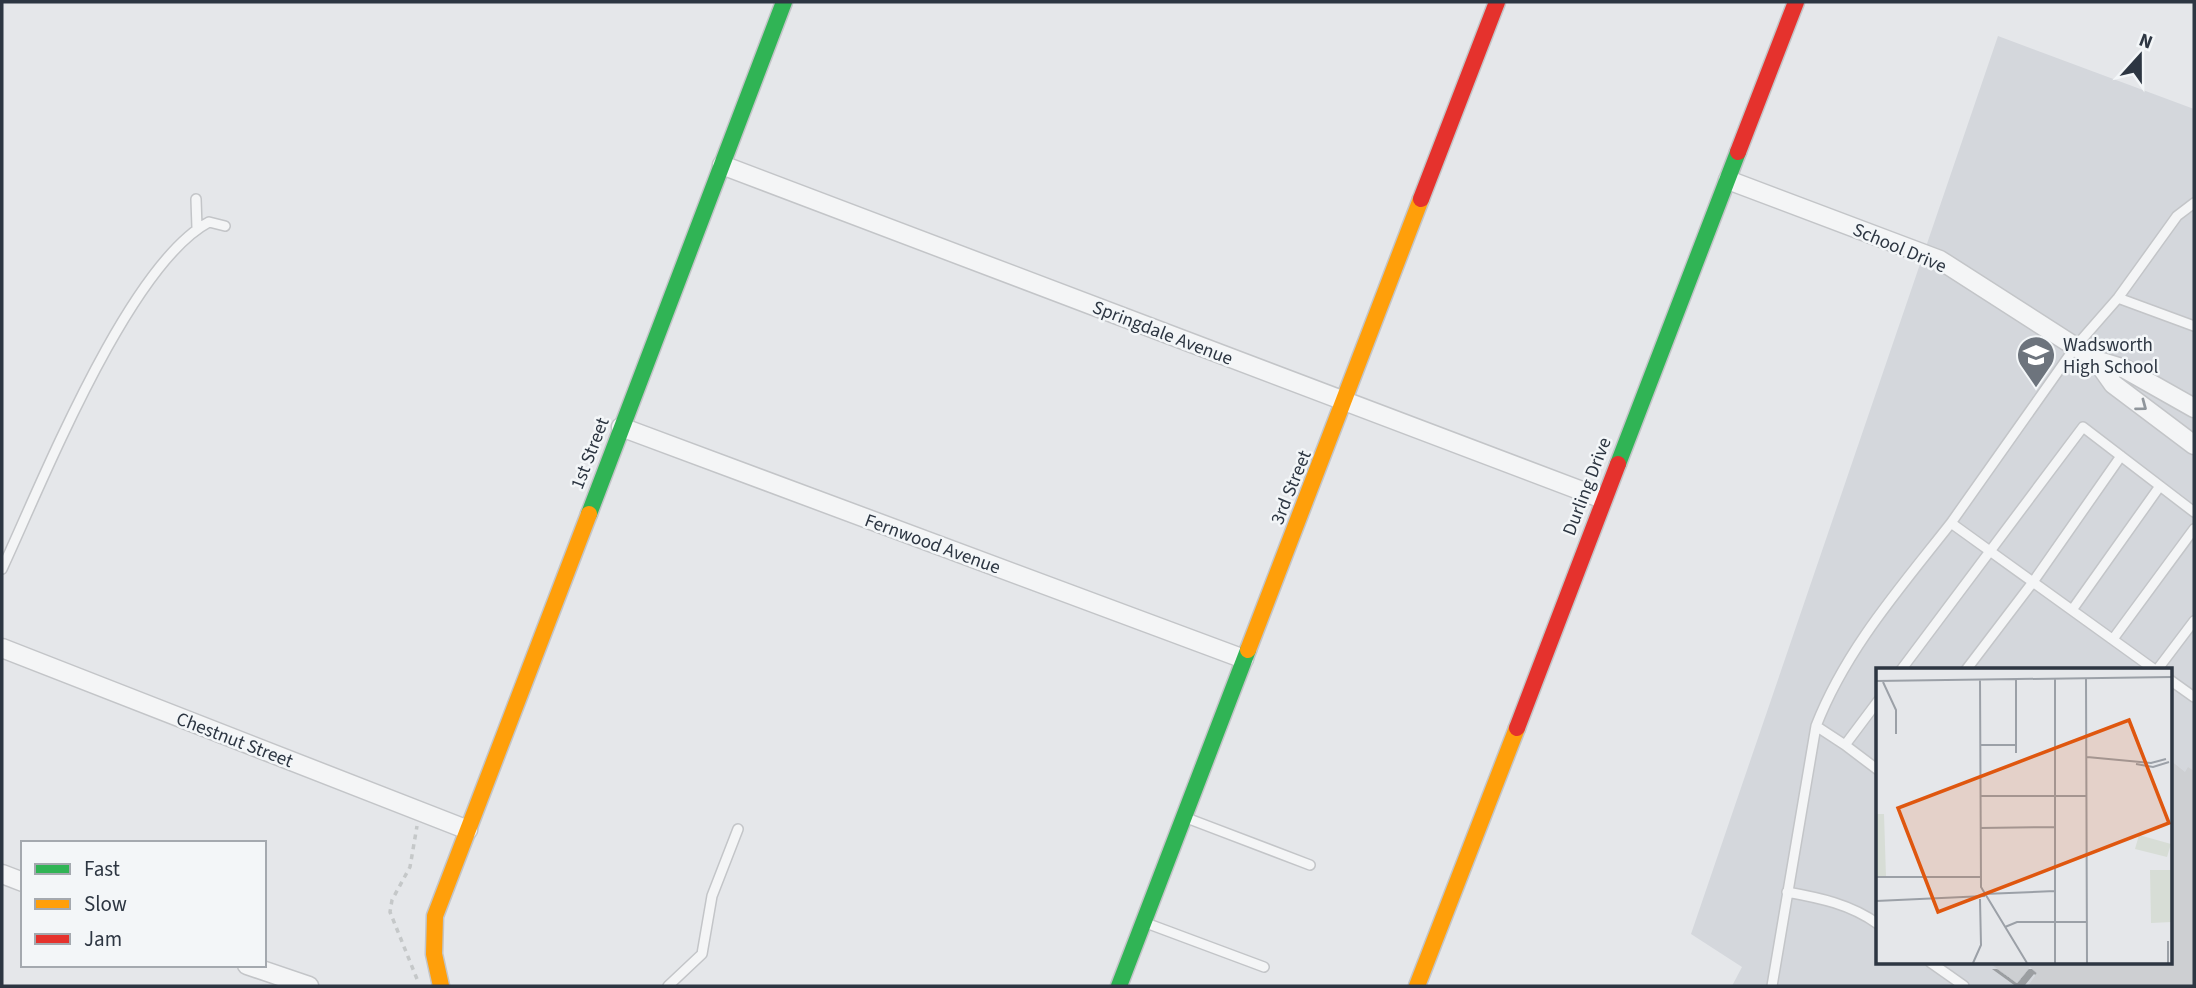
<svg xmlns="http://www.w3.org/2000/svg" width="2196" height="988" viewBox="0 0 2196 988" font-family="'Source Sans 3',sans-serif">
<style>
.built{fill:#d4d7dc;fill-rule:evenodd}
.building{fill:#cdcfd2;filter:url(#shadow)}
.lines{fill:none;stroke-linecap:round;stroke-linejoin:round}
.lane-casing{stroke:#c3c5c8;stroke-width:12}
.street-casing{stroke:#c3c5c8;stroke-width:21}
.fast-casing{stroke:#c3c5c8;stroke-width:19}
.slow-casing{stroke:#c3c5c8;stroke-width:19}
.jam-casing{stroke:#c3c5c8;stroke-width:19}
.path{stroke:#c5c8c9;stroke-width:3.5;stroke-dasharray:5 5;stroke-linecap:butt}
.lane{stroke:#f4f5f6;stroke-width:9}
.street{stroke:#f4f5f6;stroke-width:18}
.fast{stroke:#30b455;stroke-width:16}
.slow{stroke:#ff9f0a;stroke-width:16}
.jam{stroke:#e5322d;stroke-width:16}
.oneway{stroke:#90969c}
.labels{text-anchor:middle;stroke-width:5;stroke-linejoin:round;paint-order:stroke}
.street-label{font-size:19px;fill:#2d3642;stroke:#f3f6f8}
.poi-label{font-size:19px;fill:#2d3642;stroke:#f3f6f8;text-anchor:start}
.inset-road{fill:none;stroke:#9ba0a7;stroke-width:2}
.view{fill:#df570f;fill-opacity:0.15;stroke:#df570f;stroke-width:3.5}
.inset-edge{fill:none;stroke:#2d3642;stroke-width:3.5}
</style>
<defs>
<filter id="shadow"><feDropShadow dx="4" dy="7" stdDeviation="0" flood-color="#0004"/></filter>
</defs>
<rect width="100%" height="100%" fill="#e5e7ea"/>
<path class="built" d="M1998,36L2194,109V986H1732L1742,967L1691,934ZM1878,670H2170V962H1878Z"/>
<path class="building" d="M2170,760L2185,772L2188,767L2194,771V986H2028L2037,973L2030,967L2017,983L1988,962H2170Z"/>
<g class="lines">
<defs>
<path id="lane" d="M196,199L197,228
M2118,298L2194,326
M2,569C42,483 128,265 209,222L225,226
M2072,610L2160,486
M2113,639L2194,529
M1901,670L2083,427L2194,512
M1966,670L2033,582L2121,456
M2155,670L1951,523L2076,346L2118,298L2177,216L2194,203
M2157,670L2194,621
M2170,680L2194,697
M1816,726L1845,745L1878,701
M1845,745L1878,770
M1184,817L1310,865
M1787,892C1820,898 1850,904 1878,924
M1146,923L1264,967
M1930,962L1964,986
M668,986L702,954L712,896L738,829
M1772,986L1816,726C1846,649 1900,588 1951,523"/>
<path id="street" d="M722,165L1603,499
M1728,180L1940,260L2096,360L2125,369L2194,408
M2096,360L2113,384L2194,445
M621,427L1244,659
M2,648L468,830
M2,874L23,882
M247,965L309,986"/>
<path id="fast" d="M1618,464L1738,152
M589,514L784,2
M1119,986L1248,650"/>
<path id="slow" d="M1248,650L1421,199
M441,986L434,954L435,916L589,514
M1417,986L1517,728"/>
<path id="jam" d="M1738,152L1796,2
M1421,199L1497,2
M1517,728L1618,464"/>
</defs>
<use href="#lane" class="lane-casing"/>
<use href="#street" class="street-casing"/>
<use href="#fast" class="fast-casing"/>
<use href="#slow" class="slow-casing"/>
<use href="#jam" class="jam-casing"/>
<path class="path" d="M417,979L390,912L392,900L410,867L417,826"/>
<use href="#lane" class="lane"/>
<use href="#street" class="street"/>
<use href="#fast" class="fast"/>
<use href="#slow" class="slow"/>
<use href="#jam" class="jam"/>
</g>
<defs><path id="oneway-chevron" d="M-2-3.5L2.5 0L-2 3.5" fill="none" stroke-width="1.6" stroke-linecap="round" stroke-linejoin="round" transform="scale(1.75)"/></defs>
<use class="oneway" href="#oneway-chevron" transform="translate(2142 406) rotate(37)"/>
<defs>
<symbol id="school-pin" viewBox="-11 -11 22 30"><path d="M0 17L-7.5 6A9.5 9.5 0 1 1 7.5 6Z" fill="#6d747d" stroke="#f3f6f8"/><path d="M0-5L7-2L0 1L-7-2ZM-4 1L0 2.5L4 1V4Q0 6-4 4Z" fill="#fff"/></symbol>
</defs>
<g fill-rule="evenodd">
<use href="#school-pin" x="2014" y="333" width="44" height="60"/>
</g>
<g class="labels">
<g class="street-label">
<text transform="translate(1900 247) rotate(23)" y="7">School Drive</text>
<text transform="translate(1163 332) rotate(21)" y="7">Springdale Avenue</text>
<text transform="translate(589 453) rotate(-69)" y="7">1st Street</text>
<text transform="translate(1586 486) rotate(-69)" y="7">Durling Drive</text>
<text transform="translate(1290 487) rotate(-68)" y="7">3rd Street</text>
<text transform="translate(933 543) rotate(20)" y="7">Fernwood Avenue</text>
<text transform="translate(235 739) rotate(21)" y="7">Chestnut Street</text>
</g>
<g class="poi-label">
<text x="2063" y="351">Wadsworth<tspan x="2063" dy="22">High School</tspan></text>
</g>
</g>
<g transform="translate(1876 668)">
<rect width="296" height="296" fill="#e5e7ea"/>
<path d="M0,146H8L10,209H0ZM263,167L295,176L291,189L259,181ZM274,202H296V254L275,255Z" fill="#d7ddd6"/>
<path class="inset-road" d="M210,10L211,295M104,11L105,219L151,295M140,11V85M179,11V295M0,13L296,9M7,14L20,42V66M104,77H140M211,89L275,95L290,91M260,96L277,99L293,94M104,128H210M104,160L179,159M0,209H105M108,226L179,223M0,233L109,228M129,259L141,254H211M292,273V295M97,295L105,277L104,231"/>
<path class="view" d="M253,52L293,155L62,244L22,140Z"/>
<rect width="296" height="296" class="inset-edge"/>
</g>
<rect width="2196" height="988" fill="none" stroke="#2d3642" stroke-width="7"/>
<rect x="21" y="841" width="245" height="126" fill="#f3f6f8" stroke="#a4a9af" stroke-width="2"/>
<rect x="35" y="864" width="35" height="10" fill="#30b455" stroke="#a4a9af" stroke-width="2"/>
<text x="84" y="876" font-size="21" fill="#2d3642">Fast</text>
<rect x="35" y="899" width="35" height="10" fill="#ff9f0a" stroke="#a4a9af" stroke-width="2"/>
<text x="84" y="911" font-size="21" fill="#2d3642">Slow</text>
<rect x="35" y="934" width="35" height="10" fill="#e5322d" stroke="#a4a9af" stroke-width="2"/>
<text x="84" y="946" font-size="21" fill="#2d3642">Jam</text>
<g transform="translate(2140 56) rotate(21)" stroke="#f3f6f8" stroke-width="5" paint-order="stroke">
<path d="M0-5L12 26L0 18L-12 26Z" fill="#2d3642"/>
<text y="-10" font-size="19" font-weight="bold" text-anchor="middle" fill="#2d3642">N</text>
</g>
</svg>
